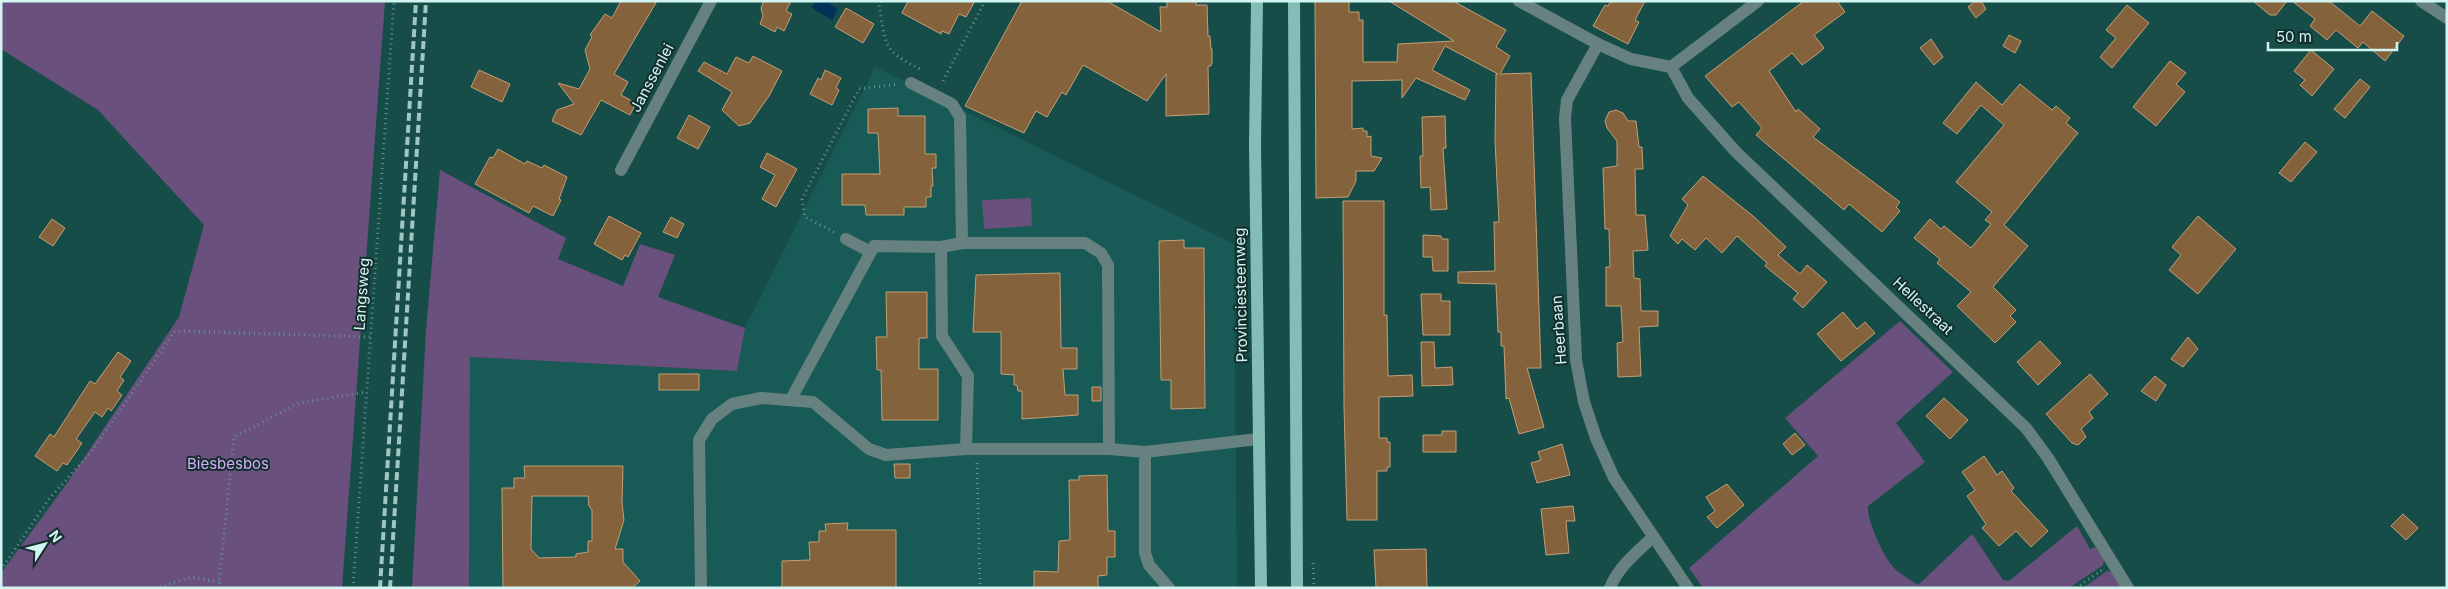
<svg xmlns="http://www.w3.org/2000/svg" width="2448" height="589" viewBox="0 0 2448 589" font-family="Inter,sans-serif">
<style>
.built{fill:#185a56}
.green{fill:#69507d}
.water{fill:#033259}
.building{fill:#84623b;stroke:#c49f76;fill-rule:evenodd}
.lines{fill:none;stroke-linecap:round;stroke-linejoin:round}
.path{stroke:#65928f;stroke-width:3;stroke-dasharray:1 4;stroke-linecap:butt}
.minor{stroke:#66817f;stroke-width:12}
.major{stroke:#84bdb8;stroke-width:12}
.rail{stroke:#9fc6c3;stroke-width:4;stroke-dasharray:8 4;stroke-linecap:butt}
.labels{text-anchor:middle;stroke-width:4;stroke-linejoin:round;paint-order:stroke}
.street-label{font-size:15px;fill:#d3f5f2;stroke:#122f2d}
.park-label{font-size:15px;fill:#d6acf9;stroke:#122f2d}
</style>
<rect width="100%" height="100%" fill="#174d49"/>
<path class="built" d="M875,67L1234,244L1237,588H469L470,357L737,371L745,328Z"/>
<path class="green" d="M1,1H385L342,588H1V573L65,486L179,317L204,225L98,110L1,49Z
M440,170L566,238L558,259L623,286L640,244L675,255L658,297L745,328L737,371L470,357L469,588H412L426,330Z
M1031,198L1032,226L984,229L982,200Z
M1900,321L1953,372L1896,423L1925,462L1868,506C1867,522 1884,558 1895,569C1902,575 1910,580 1918,585L1972,534L2003,580L2009,581L2077,526L2090,549L2095,547L2104,560L2103,565L2069,588H1703L1689,568L1818,456L1785,418Z
M2107,571L2112,572L2122,588H2083Z"/>
<path class="water" d="M816,1H825L838,9L832,20L812,8Z"/>
<path class="building" d="M621,1H657L614,74L628,82L621,95L636,103L630,115L601,100L581,135L552,121L557,110L574,104L558,83L579,89L590,69L585,50L592,37L590,35L605,14L612,18Z
M764,1H791L786,11L792,14L784,31L777,27L775,32L760,24L763,16L761,8Z
M908,1H975L966,17L959,14L949,34L942,31L941,34L902,13Z
M1022,1H1107L1161,32L1160,7H1167V1H1196V5H1207L1208,36H1210L1211,49H1212V62L1211,66H1208L1209,114L1166,116V74L1147,101L1083,65L1066,95L1062,92L1047,117L1036,111L1024,133L965,106Z
M1315,1H1349V12H1359V20H1363V62H1397L1398,44L1454,41L1389,1H1453L1506,30L1496,47L1510,56L1500,74L1531,73L1541,368H1527L1544,427L1519,434L1509,398L1506,399L1504,346H1501V332H1498L1496,284L1458,283V272L1495,271L1494,222H1499L1495,141L1496,74H1498L1445,46L1432,70L1470,90L1465,100L1416,78L1402,98V80L1352,81V129L1363,128V131H1367V137L1371,136V156L1382,158L1374,171H1356V181L1348,197L1316,198Z
M1611,1H1645L1635,20L1639,22L1628,44L1593,26L1605,5L1608,6Z
M1804,1H1837L1845,12L1814,35L1824,48L1816,55L1802,65L1792,53L1769,71L1796,112L1798,109L1820,129L1813,137L1900,202L1896,207L1900,211L1882,232L1849,204L1844,210L1756,135L1762,128L1739,102L1732,107L1705,76Z
M1975,1H1981L1986,9L1976,18L1968,7Z
M2253,1H2287L2276,15H2270Z
M2292,1H2329L2360,26L2372,11L2404,36L2385,61L2363,42L2358,48L2336,30L2327,40L2310,26L2315,19Z
M2127,5L2149,23L2112,68L2100,57L2116,38L2106,30Z
M846,8L874,24L863,43L835,27Z
M2009,35L2021,41L2015,53L2003,46Z
M1931,39L1943,57L1934,65L1920,48Z
M2311,50L2334,69L2312,96L2300,85L2305,80L2294,71Z
M753,56L782,71L769,96L750,123L739,126L722,110L732,92L698,71L704,62L727,74L736,57L749,63Z
M2170,61L2186,73L2176,84L2185,92L2156,126L2133,107Z
M479,70L510,84L502,102L471,87Z
M825,70L841,78L836,88L839,90L832,105L810,94L818,78L821,80Z
M2360,79L2370,87L2345,118L2334,109Z
M1976,82L2002,105L2020,84L2052,110L2056,106L2070,118L2066,123L2078,133L2004,225L2028,246L1993,287L2016,310L2010,316L2016,322L1995,343L1957,306L1971,292L1937,263L1940,259L1914,238L1930,219L1941,229L1944,226L1971,248L1991,224L1985,220L1992,212L1956,182L2004,125L1981,105L1957,134L1943,123Z
M898,108V116H925V154H936V168H932L933,186H931V197H926V207H904V215H866L865,205H842V174H880L878,133H868V109Z
M1616,110L1623,113L1628,121H1636L1639,147H1642L1643,169H1635L1636,215H1645L1648,250L1633,251L1634,278L1640,279L1641,311H1658V326L1639,327L1641,376L1618,377L1617,343L1623,342L1621,306H1606V267H1610L1609,229H1605L1603,168L1617,166V141L1607,128L1605,121L1609,112Z
M689,115L710,127L698,149L677,138Z
M1445,116L1446,148H1443L1447,209L1431,210L1430,187L1421,188L1420,156H1423L1422,117Z
M2305,142L2317,152L2291,182L2279,173Z
M498,149L525,164L527,161L542,168L544,165L567,177L559,199L561,200L553,216L533,206L529,213L475,184L490,157L493,158Z
M767,153L797,169L776,207L762,199L775,175L760,167Z
M1703,176L1753,216L1786,247L1778,255L1800,274L1807,265L1827,282L1803,308L1793,299L1798,293L1765,266L1767,263L1737,236L1722,253L1706,238L1695,250L1682,239L1678,244L1670,236L1688,205L1682,199Z
M1343,201H1384V315H1387L1388,376L1412,375L1413,396L1379,397V438H1387V442H1390V467H1387V471H1377V520H1347L1344,406Z
M609,216L641,233L628,257L625,255L622,260L594,244Z
M2198,216L2236,249L2198,294L2169,270L2181,255L2172,247Z
M671,217L684,224L677,238L663,232Z
M52,219L65,228L53,246L39,237Z
M1423,235L1441,236L1442,239H1448V271H1433L1432,257H1423Z
M1184,240V248H1204L1205,408L1171,409V380H1161L1159,241Z
M1060,273L1061,348H1077V369H1063L1065,395H1078V415L1022,419V391H1018L1017,385H1014V375L1001,374V332H973L976,275Z
M886,292H927V338H919V369H938V420H882L881,370H877L876,337H887Z
M1421,294H1441V301H1450V335H1423Z
M1843,312L1857,329L1865,322L1875,333L1841,361L1817,334Z
M2188,337L2198,349L2183,367L2171,359Z
M2040,341L2061,363L2038,385L2017,362Z
M1421,342H1434L1435,368L1452,367L1453,385L1422,386Z
M118,352L131,361L120,377L124,380L117,391L122,395L111,411L108,408L102,417L95,412L76,439L82,443L67,465L63,463L57,471L35,456L50,434L54,437L90,381L95,384Z
M659,374H699V390H659Z
M2090,374L2108,394L2089,412L2093,418L2081,429L2086,437L2078,445L2072,443L2046,414Z
M2155,376L2166,385L2156,401L2141,391Z
M1092,387H1101V401H1092Z
M1944,398L1968,420L1950,439L1926,416Z
M1442,431H1456V452H1423V435H1442Z
M1795,433L1805,445L1792,455L1783,444Z
M1562,444L1570,475L1537,483L1531,463L1541,460L1538,452Z
M1984,456L1997,475L2002,471L2014,488L2011,491L2048,531L2031,547L2016,531L1999,546L1982,528L1986,524L1967,496L1975,490L1962,472Z
M894,464H910V478H895Z
M524,466H623L622,503L624,520L615,549H623V562L640,581L632,588H503L502,488H514V478H525ZM532,496H588L589,506L592,510V541H588V552L576,554V557L539,558L531,549Z
M1107,475L1108,531H1115V557H1107V575L1098,576V588H1034V571L1058,572L1059,541L1070,540L1069,480H1079V476Z
M1727,484L1744,505L1717,528L1707,517L1715,511L1706,497Z
M1573,506L1575,521H1566L1569,553L1546,555L1541,509Z
M2403,514L2418,528L2406,540L2391,526Z
M848,523L847,530H896V588H782V561L810,560L809,542H819V531H826L825,524Z
M1426,549L1427,588H1376L1374,550Z"/>
<g class="lines">
<path class="path" d="M881,1L879,4C886,44 881,50 920,69
M943,81L985,1
M834,232L805,217L802,199L859,89L898,84
M977,463L980,588
M1313,563L1314,588
M1,570L49,499L92,451L175,331L370,337
M155,588L192,577L219,582
M223,588L219,582L234,437L299,403L366,392
M353,588L394,1
M2076,588L2102,570"/>
<path class="minor" d="M1519,1L1598,44L1631,59L1671,67L1758,1
M2421,1L2447,18
M1598,44L1567,100L1565,118L1576,360L1584,402L1596,438L1614,478L1688,588
M1671,67L1688,98L1736,152L2026,428L2048,458L2128,588
M911,83L952,104L960,117L962,243
M621,170L711,1
M846,239L871,252
M941,247L942,336L968,376L966,449
M791,399L874,246L941,247L962,243H1085L1101,253L1108,265L1109,449
M1145,452V553L1149,565L1169,588
M701,588L699,440L712,419L732,404L761,398L813,402L869,449L886,455L966,449H1109L1145,452L1258,439
M1610,588C1618,567 1637,552 1653,537"/>
<path class="major" d="M1257,1L1255,144L1261,588
M1294,1L1297,588"/>
<path class="rail" d="M380,588L416,1
M390,588L426,1"/>
</g>
<g class="labels">
<g class="street-label">
<text transform="translate(652 78) rotate(-62)" y="5">Janssenlei</text>
<text transform="translate(362 294) rotate(-86)" y="5">Langsweg</text>
<text transform="translate(1241 295) rotate(-91)" y="5">Provinciesteenweg</text>
<text transform="translate(1923 306) rotate(43)" y="5">Hellestraat</text>
<text transform="translate(1559 330) rotate(-94)" y="5">Heerbaan</text>
</g>
<g class="park-label">
<text x="228" y="469">Biesbesbos</text>
</g>
</g>
<rect width="2448" height="589" fill="none" stroke="#d3f5f2" stroke-width="5"/>
<g transform="translate(45 544) rotate(54)" stroke="#122f2d" stroke-width="4" paint-order="stroke">
<path d="M0-4L9 19L0 12L-9 19Z" fill="#d3f5f2"/>
<text y="-8" font-size="14" font-weight="bold" text-anchor="middle" fill="#d3f5f2">N</text>
</g>
<path d="M2268 42v8h129v-8" fill="none" stroke="#d3f5f2" stroke-width="2.5"/>
<text x="2276" y="42" font-size="15" fill="#d3f5f2" stroke="#122f2d" stroke-width="4" paint-order="stroke">50 m</text>
</svg>
